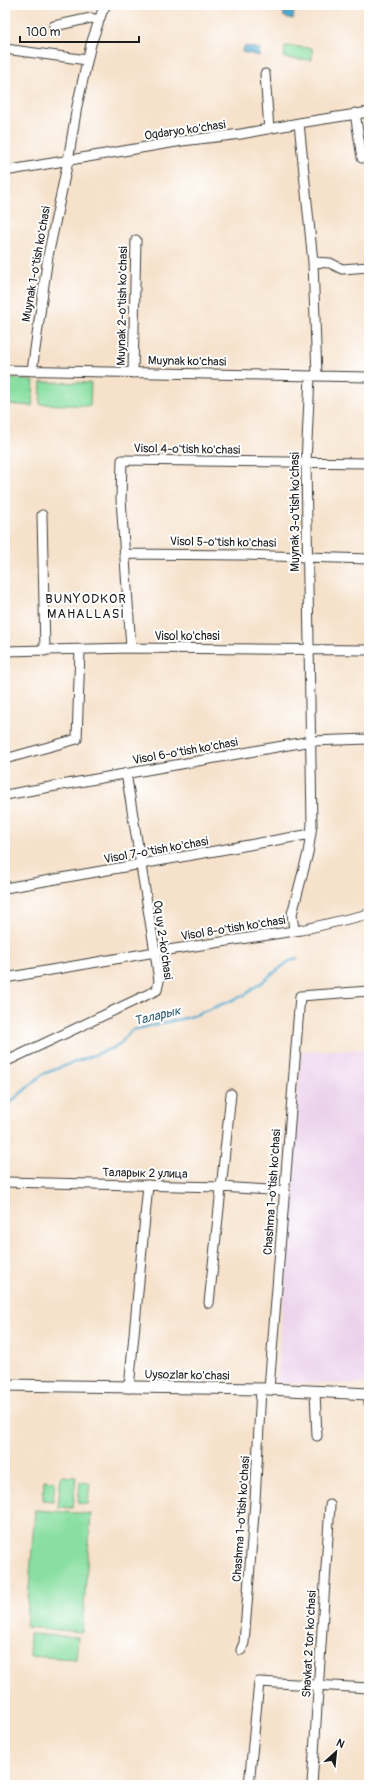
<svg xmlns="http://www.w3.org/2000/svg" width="374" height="1790" viewBox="0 0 374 1790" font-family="Pangolin,sans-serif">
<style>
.built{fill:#ebd1eb}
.green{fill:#89dfa2;stroke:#527e5f}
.water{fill:#50a9cd;stroke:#366274}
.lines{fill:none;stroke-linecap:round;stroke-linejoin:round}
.stream{stroke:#50a9cd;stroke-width:2.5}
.minor-casing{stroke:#3d3a36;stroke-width:11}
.major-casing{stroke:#3d3a36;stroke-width:13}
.minor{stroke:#fff;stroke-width:9}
.major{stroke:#fff;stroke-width:11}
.labels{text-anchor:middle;stroke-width:4;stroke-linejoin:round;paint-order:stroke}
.street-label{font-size:12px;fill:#1c1c1c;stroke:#fff}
.neighbourhood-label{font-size:13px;letter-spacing:1px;fill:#1c1c1c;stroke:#fff}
.water-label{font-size:13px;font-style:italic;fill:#366274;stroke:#fff}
</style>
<rect width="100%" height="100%" fill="#fff"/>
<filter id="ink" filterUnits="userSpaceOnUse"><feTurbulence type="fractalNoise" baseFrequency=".025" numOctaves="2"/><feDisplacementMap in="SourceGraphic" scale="8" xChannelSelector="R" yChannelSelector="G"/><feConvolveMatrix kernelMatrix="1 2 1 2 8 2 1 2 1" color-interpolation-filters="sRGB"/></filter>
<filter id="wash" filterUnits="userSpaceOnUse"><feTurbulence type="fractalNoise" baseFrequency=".012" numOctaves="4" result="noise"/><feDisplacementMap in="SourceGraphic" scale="16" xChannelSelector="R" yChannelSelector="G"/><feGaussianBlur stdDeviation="0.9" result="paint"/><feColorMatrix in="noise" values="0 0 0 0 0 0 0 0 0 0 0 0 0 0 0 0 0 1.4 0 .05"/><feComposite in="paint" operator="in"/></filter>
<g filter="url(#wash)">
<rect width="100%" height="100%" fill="#f6e1ca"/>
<path class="built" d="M369,1049V1384L277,1383L301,1051Z"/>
<path class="green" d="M285,46L312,48V60L284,58Z
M5,378L34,381L32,406L5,404Z
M41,382L91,383L90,406L40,404Z
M61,1476L76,1477L73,1508L58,1507Z
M44,1480L55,1481L53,1501L43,1500Z
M80,1482L90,1483L88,1504L78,1503Z
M35,1510L91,1514L82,1632L26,1627Z
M30,1634L78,1637L76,1659L29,1656Z"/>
<path class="water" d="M288,9L294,11L293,19L284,17L283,11L286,12Z
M246,46L260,49L259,56L242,52L243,48Z"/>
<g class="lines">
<path class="stream" d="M5,1107L43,1074L118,1046L132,1030L190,1017L245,995L288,962L297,958"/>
</g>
</g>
<g filter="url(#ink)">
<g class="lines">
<defs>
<path id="minor" d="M54,26L91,18L99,20
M5,49L87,60
M265,74L269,129
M355,113L362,158
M299,123L313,262L317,376
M5,171L182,141L241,134L299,123L369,112
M313,262L330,263L342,269L369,267
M5,370L369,377
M32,371L48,256L68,161L77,106L91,44L102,12L106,5
M133,373L136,240
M42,515L45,651
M124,554L244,555L369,559
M131,648L121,499L122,460L369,463
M5,651L131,648L369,650
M5,759L77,739L80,650
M5,795L311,741L369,739
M5,888L311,834
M294,930L292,914L308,853L312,825L306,463L310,376
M5,978L155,952L301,930L369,914
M5,1062L157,990L159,981L155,952L126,773
M5,1182L220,1187L285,1191
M209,1303L231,1094
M129,1388L148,1185
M269,1389L300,996L369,991
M315,1392L317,1436
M369,1394V1403
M241,1650L244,1643L255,1501L261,1389
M249,1785L259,1682L369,1688
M312,1785L330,1505"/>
<path id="major" d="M5,1385L269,1389L369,1394"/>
</defs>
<use href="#minor" class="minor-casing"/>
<use href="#major" class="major-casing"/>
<use href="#minor" class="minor"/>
<use href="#major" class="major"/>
</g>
</g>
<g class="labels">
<g class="street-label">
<text transform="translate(185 130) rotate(-8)" y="4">Oqdaryo ko'chasi</text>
<text transform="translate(36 264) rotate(-80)" y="4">Muynak 1-o'tish ko'chasi</text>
<text transform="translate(122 306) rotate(-89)" y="4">Muynak 2-o'tish ko'chasi</text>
<text transform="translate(187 361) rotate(1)" y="4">Muynak ko'chasi</text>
<text transform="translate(187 449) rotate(1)" y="4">Visol 4-o'tish ko'chasi</text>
<text transform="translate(295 512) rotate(-90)" y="4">Muynak 3-o'tish ko'chasi</text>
<text transform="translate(223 542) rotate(1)" y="4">Visol 5-o'tish ko'chasi</text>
<text x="187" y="640">Visol ko'chasi</text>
<text transform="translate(185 751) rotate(-10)" y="4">Visol 6-o'tish ko'chasi</text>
<text transform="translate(156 850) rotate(-10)" y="4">Visol 7-o'tish ko'chasi</text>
<text transform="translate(233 928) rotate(-9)" y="4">Visol 8-o'tish ko'chasi</text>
<text transform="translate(163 940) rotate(82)" y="4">Oq uy 2-ko'chasi</text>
<text transform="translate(145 1173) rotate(1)" y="4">Таларык 2 улица</text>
<text transform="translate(272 1192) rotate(-86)" y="4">Chashma 1-o'tish ko'chasi</text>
<text transform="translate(187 1375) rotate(1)" y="4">Uysozlar ko'chasi</text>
<text transform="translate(241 1519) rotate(-86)" y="4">Chashma 1-o'tish ko'chasi</text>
<text transform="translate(309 1644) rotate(-87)" y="4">Shavkat 2 tor ko'chasi</text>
</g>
<g class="neighbourhood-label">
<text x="86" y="603">BUNYODKOR<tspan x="86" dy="15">MAHALLASI</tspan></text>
</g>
<g class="water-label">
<text transform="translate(157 1015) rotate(-14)" y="5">Таларык</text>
</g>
</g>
<rect width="374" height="1790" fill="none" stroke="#fff" stroke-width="20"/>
<g transform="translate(336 1752) rotate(27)" stroke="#ffffff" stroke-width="3" paint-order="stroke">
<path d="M0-3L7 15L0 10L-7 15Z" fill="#1c1c1c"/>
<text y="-6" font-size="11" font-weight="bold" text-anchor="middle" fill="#1c1c1c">N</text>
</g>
<path d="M20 36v6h119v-6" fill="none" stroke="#1c1c1c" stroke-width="2"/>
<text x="26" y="36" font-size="12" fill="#1c1c1c" stroke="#ffffff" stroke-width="3" paint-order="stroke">100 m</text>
</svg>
